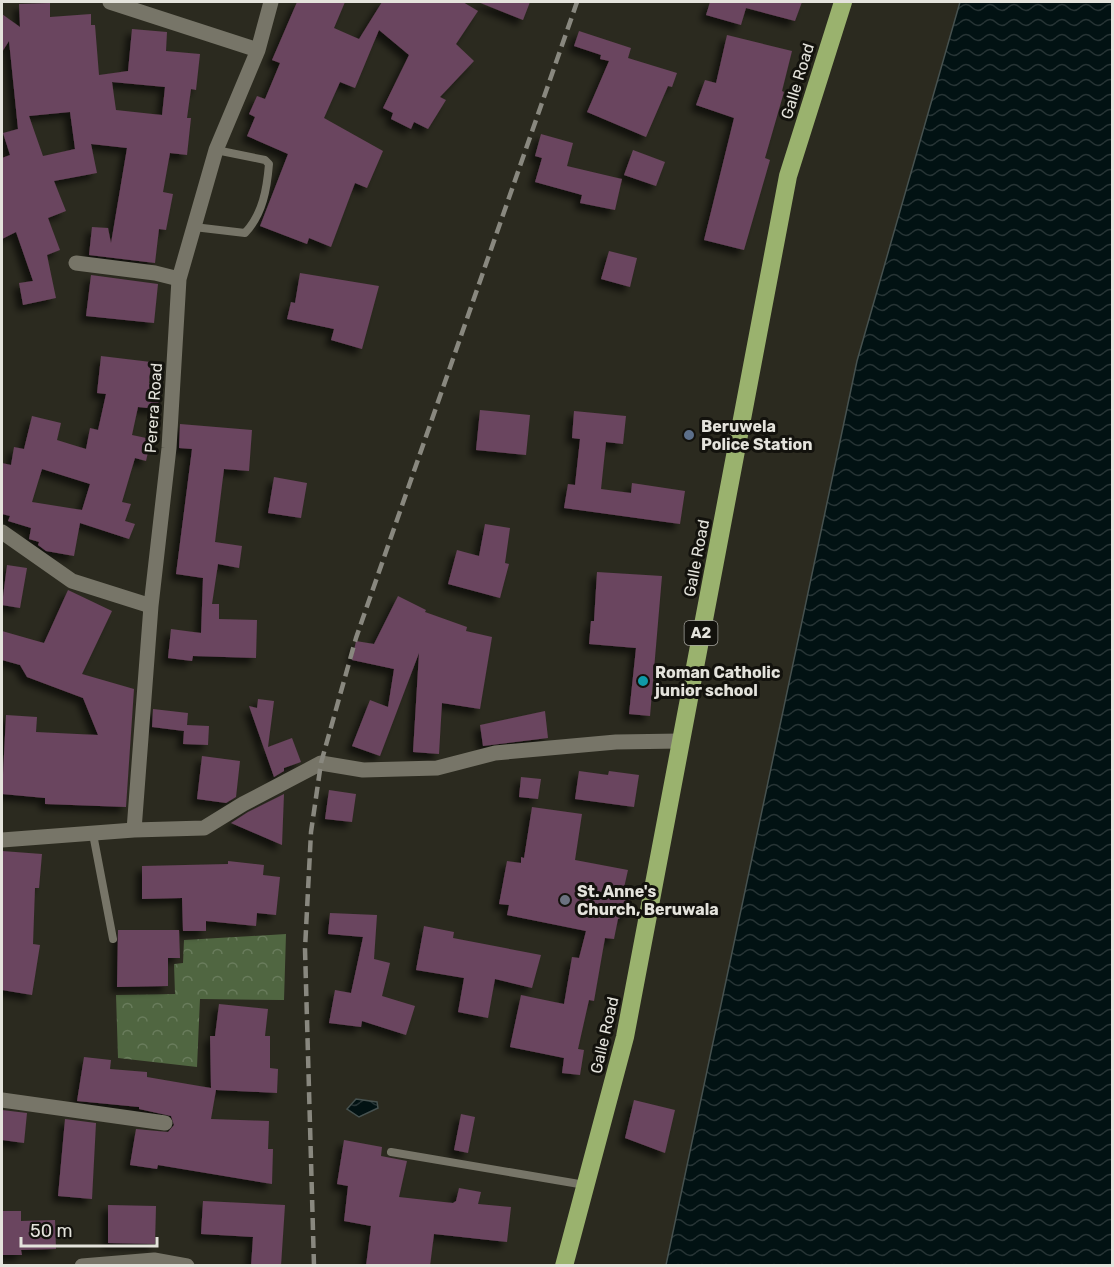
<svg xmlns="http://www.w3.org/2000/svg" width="1114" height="1267" viewBox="0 0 1114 1267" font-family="Rubik,sans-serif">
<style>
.forest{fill:url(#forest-crowns)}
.water{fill:url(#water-waves);stroke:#46514f;stroke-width:1.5}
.building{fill:#6a455e;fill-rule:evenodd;filter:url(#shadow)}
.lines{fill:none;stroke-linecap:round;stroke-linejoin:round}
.lane{stroke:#777568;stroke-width:8}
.street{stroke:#777568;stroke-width:15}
.highway{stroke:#9ab26e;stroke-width:18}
.rail{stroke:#89887f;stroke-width:4.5;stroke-dasharray:12 6;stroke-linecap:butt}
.service-dot{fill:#5c6f8a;stroke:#13120d;stroke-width:2}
.culture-dot{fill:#0f9aa8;stroke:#13120d;stroke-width:2}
.worship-dot{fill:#6b7280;stroke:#13120d;stroke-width:2}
.labels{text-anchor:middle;stroke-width:6;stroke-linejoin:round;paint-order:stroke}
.shield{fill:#13120d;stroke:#a5a49e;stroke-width:1.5}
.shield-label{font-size:15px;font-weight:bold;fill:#e4e3dc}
.street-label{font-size:16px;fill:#e4e3dc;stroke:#13120d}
.poi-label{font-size:16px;font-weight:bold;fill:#e4e3dc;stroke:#13120d;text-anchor:start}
</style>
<defs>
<pattern id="forest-crowns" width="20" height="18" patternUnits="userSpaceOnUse" patternTransform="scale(1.5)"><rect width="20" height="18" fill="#506641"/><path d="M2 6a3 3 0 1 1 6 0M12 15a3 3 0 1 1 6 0" fill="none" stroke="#697c5c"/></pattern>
<pattern id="water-waves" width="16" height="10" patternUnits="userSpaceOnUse" patternTransform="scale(1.5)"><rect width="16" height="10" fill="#021213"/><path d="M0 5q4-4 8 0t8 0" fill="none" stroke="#273435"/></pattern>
<filter id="shadow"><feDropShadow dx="-5.5" dy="5.5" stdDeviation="3" flood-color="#0009"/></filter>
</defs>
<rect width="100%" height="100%" fill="#2b2a1f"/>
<path class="forest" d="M286,934L284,1000L200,999L197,1067L118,1058L116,995L175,994L174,964L183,963L184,940Z"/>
<path class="water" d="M960,2H1112V1265H666L857,361Z
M356,1099L377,1102L378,1108L359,1117L347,1109Z"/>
<path class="building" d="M297,2H345L334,28L359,39L382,2H463L478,11L456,44L474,61L440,97L446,100L428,129L414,122L411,129L391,119L393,113L383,108L409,55L379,30L355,88L340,82L324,118L383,151L367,188L355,183L331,247L309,238L307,244L260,226L288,154L247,136L255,117L249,114L257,96L265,99L280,63L272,60Z
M478,2H530L523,20Z
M710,2H802L795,21L746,8L741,25L706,15Z
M50,3V17L91,14V25H95L99,75L128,71L132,29L167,32L166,51L200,54L196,90L191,89L187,118H191L187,155L170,153L163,192L173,194L166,230L159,229L155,263L89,255L92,227L108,228L111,243L127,148L91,144L97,173L54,181L66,211L48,218L60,250L47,255L56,298L23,305L19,283L33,281L16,232L2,239V158L10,155L3,133L18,129L9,41L2,52V14L20,27L19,4ZM112,82L165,87L162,115L116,110ZM70,112L75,149L43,156L29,116Z
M579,31L631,48L628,58L677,73L672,87L668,86L646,137L587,112L609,61L600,59L601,55L574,46Z
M727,35L792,51L782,91L784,92L765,158L770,160L744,250L704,240L734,118L696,105L705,80L716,83Z
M541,134L573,143L567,166L622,179L615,210L580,203L582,195L535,182L542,158L535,156Z
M633,150L665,162L656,186L624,175Z
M609,251L637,258L630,287L601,279Z
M300,273L379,286L362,349L331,340L334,329L287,319L291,302L295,303Z
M91,275L158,284L154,323L86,316Z
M101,356L151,362L149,383L163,384L157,409L138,407L132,435L151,439L146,461L135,458L122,502L131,504L125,521L135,524L129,539L80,523L74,556L46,551L38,545L39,542L29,539L31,528L8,521L10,516L2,514V463L11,465L14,447L24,449L32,416L61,423L57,440L86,449L90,428L98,430L106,394L97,393ZM42,469L90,484L82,510L32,502Z
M480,410L530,415L526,455L476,450Z
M574,411L626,416L623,444L606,442L601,489L631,493L632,483L685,491L680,524L564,508L568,484L575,485L580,439L572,438Z
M180,424L252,430L249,471L224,469L215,542L242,546L239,568L218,564L212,604H219V619L257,620L256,658L193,656L192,661L168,658L171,629L201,633L203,578L176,574L192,449L179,448Z
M274,477L307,483L301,518L268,513Z
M485,524L510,528L505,563L509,564L500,598L448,584L457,550L479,556Z
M7,565L27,568L20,608L2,605Z
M597,572L662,576L650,716L629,714L636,648L589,644L591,621H594Z
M68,590L112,611L82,674L134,689L126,807L45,804V798L2,794L6,715L37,717L36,732L98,735L83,698L27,677L20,665L2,660V631L44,643Z
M398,596L426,610L425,612L467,627L466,631L492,637L480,709L442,703L439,754L413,752L419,653L380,756L352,746L370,700L388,707L394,669L352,660L356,641L374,644Z
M258,699L274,701L268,747L292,738L301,762L284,768V771L274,777L249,706L257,708Z
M153,709L188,713L187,725L209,726L208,745L183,744L184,731L152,727Z
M545,711L548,738L483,746L480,725Z
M202,756L240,761L236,797L226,803L197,799Z
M579,771L608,775L609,771L639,775L634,807L575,799Z
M521,777L541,779L538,799L519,797Z
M329,790L356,794L352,822L325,819Z
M284,794L282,845L231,823L248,812Z
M532,807L582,814L575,860L628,870L623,892L629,896L631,906L626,915L618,919L614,939L605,938L594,1001L589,1000L578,1049L584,1050L580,1075L562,1073L564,1058L510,1047L521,995L564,1004L572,957L579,958L586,931L507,915L509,905L499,904L507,861L521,863V857L524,858Z
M2,851L42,854L39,888H35L33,944L40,945L32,995L2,990Z
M228,861L264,865L263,875L280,877L276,915L257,913L256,926L206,921V931H183L182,898L142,899V866L228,864Z
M330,913L377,915L374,959L390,963L382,996L415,1006L406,1035L362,1021L361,1027L329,1023L335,990L351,993L363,937L328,934Z
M424,926L454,932L453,938L541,955L532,988L495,979L488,1018L458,1012L464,978L416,970Z
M118,930H179L180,958H168V986L117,987Z
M219,1004L268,1009L265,1036H270V1068L278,1069L277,1093L216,1090L211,1119L269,1121L268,1149H273L272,1184L158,1165L157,1169L130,1165L136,1129L168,1132L174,1125L171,1116L139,1109V1107L77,1101L84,1057L111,1060L110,1069L147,1072V1077L211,1088L210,1036H215Z
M634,1100L675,1110L665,1153L625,1138Z
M2,1110L27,1113L24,1143L2,1140Z
M461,1114L475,1117L468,1153L454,1150Z
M65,1119L96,1123L92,1199L58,1196Z
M344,1140L382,1147L381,1156L407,1161L399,1197L453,1203L456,1201L459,1188L481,1192L478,1204L511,1207L507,1242L434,1234L430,1266H366L371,1226L344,1221L348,1186L337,1184Z
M203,1201L285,1205L281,1266H251L253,1237L201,1234Z
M108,1205L156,1206L155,1244L108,1243Z
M2,1211H21V1221L55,1220L56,1249L21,1250L22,1255H2Z"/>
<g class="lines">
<path class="lane" d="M194,227L245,233C263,214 267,188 269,164L265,160L216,150
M93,834L113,939
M391,1152L585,1185"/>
<path class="street" d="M110,2L258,50
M76,263L155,273L179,279
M2,532L72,581L151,606
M134,830L151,606L169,448L179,279L216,150L258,50L271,2
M2,840L134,830L204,828L243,804L321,763L363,770L437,768L495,753L616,742L681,741
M2,1100L165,1123
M82,1266L154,1260L187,1266"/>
<path class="highway" d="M564,1266L625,1037L788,176L843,2"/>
<path class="rail" d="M314,1266L305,949L311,832L321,763L356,638L577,2"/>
</g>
<circle class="service-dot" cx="689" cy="435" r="6"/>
<circle class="culture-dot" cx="643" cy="681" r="6"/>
<circle class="worship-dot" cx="565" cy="900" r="6"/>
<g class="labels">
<rect class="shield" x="684.5" y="621" width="33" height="24" rx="4.5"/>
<g class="shield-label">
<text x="701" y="638">A2</text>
</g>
<g class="street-label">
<text transform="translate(797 81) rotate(-73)" y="6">Galle Road</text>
<text transform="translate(153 408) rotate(-86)" y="6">Perera Road</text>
<text transform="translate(696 558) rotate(-79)" y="6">Galle Road</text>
<text transform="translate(604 1035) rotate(-77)" y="6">Galle Road</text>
</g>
<g class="poi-label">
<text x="701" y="432">Beruwela<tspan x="701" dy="18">Police Station</tspan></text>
<text x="655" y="678">Roman Catholic<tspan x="655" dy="18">junior school</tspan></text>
<text x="577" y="897">St. Anne's<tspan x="577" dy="18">Church, Beruwala</tspan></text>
</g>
</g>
<rect width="1114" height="1267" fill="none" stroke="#e4e3dc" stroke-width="6"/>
<path d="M21 1237v9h136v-9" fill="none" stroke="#e4e3dc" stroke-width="3"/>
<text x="30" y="1237" font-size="18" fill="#e4e3dc" stroke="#13120d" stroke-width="4.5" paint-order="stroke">50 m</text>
</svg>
